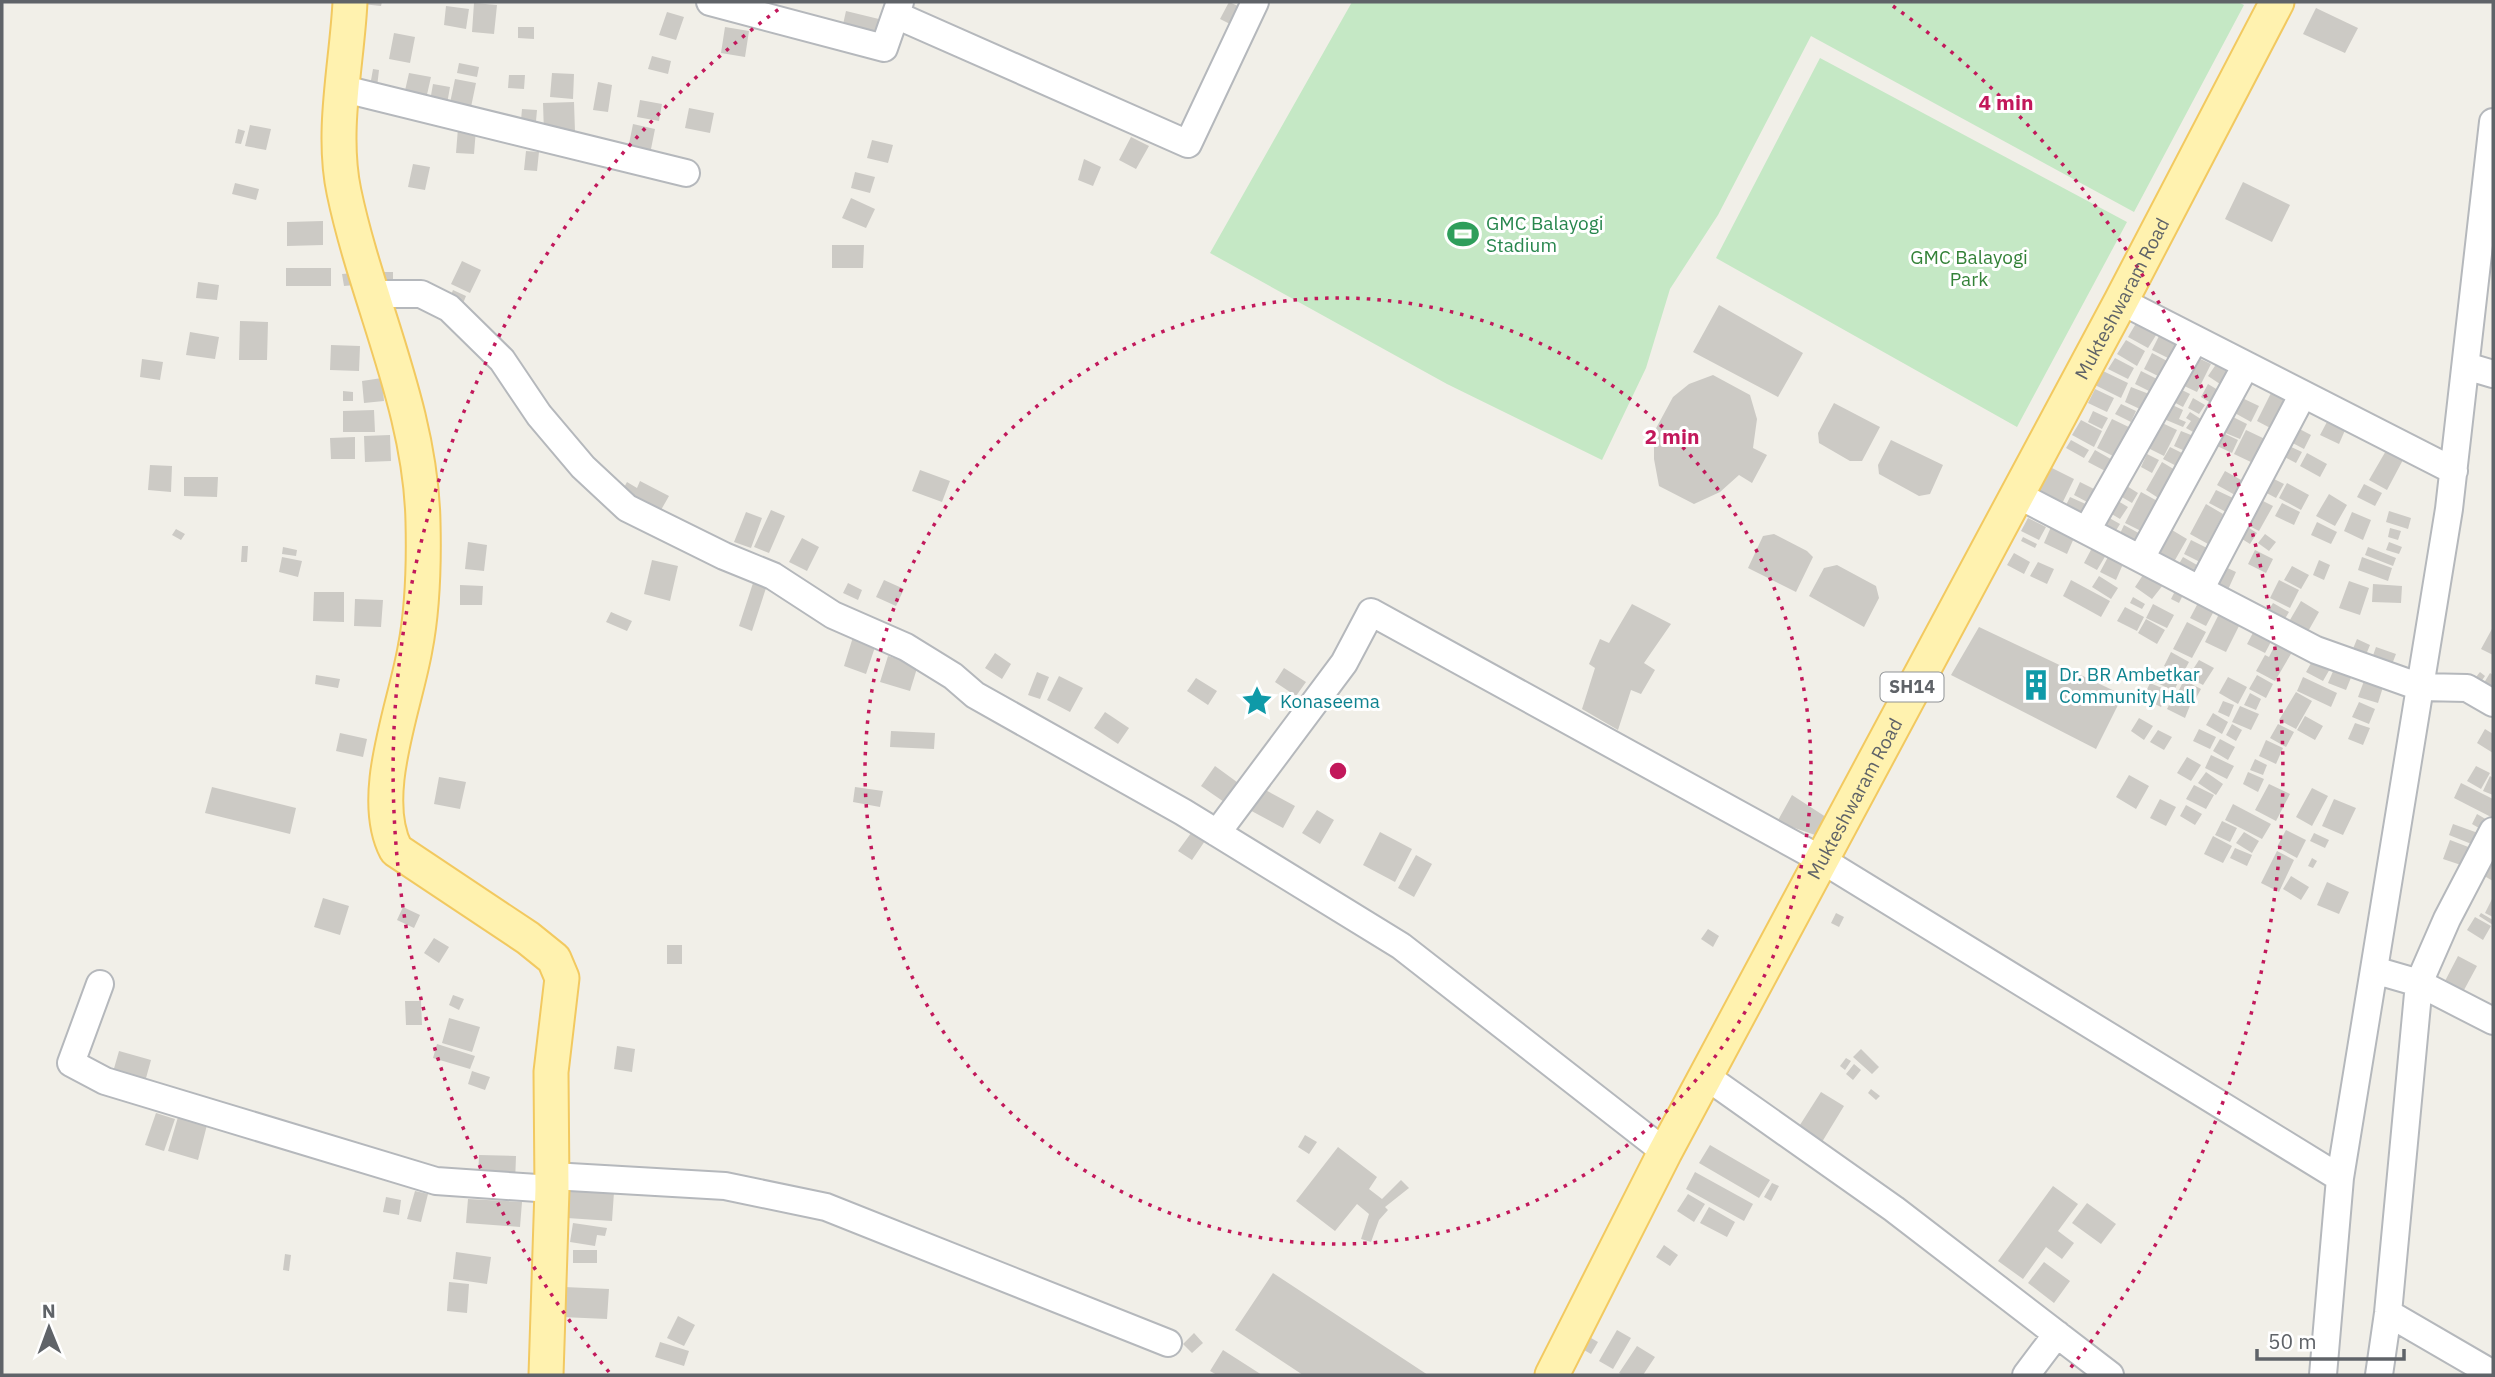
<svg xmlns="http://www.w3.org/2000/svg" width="2495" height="1377" viewBox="0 0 2495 1377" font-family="'IBM Plex Sans',sans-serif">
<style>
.green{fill:#c5e8c5}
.building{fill:#cccac5}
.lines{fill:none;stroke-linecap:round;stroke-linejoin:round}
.minor-casing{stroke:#b5b8bc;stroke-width:30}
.major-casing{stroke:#f2c960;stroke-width:37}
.minor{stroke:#fff;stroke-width:26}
.major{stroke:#fff2af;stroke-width:33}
.ring{fill:none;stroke:#c2185b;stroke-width:3.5;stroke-dasharray:3.5 7}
.labels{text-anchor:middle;stroke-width:6;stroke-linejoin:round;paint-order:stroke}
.shield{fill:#fff;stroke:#8f9295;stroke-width:2}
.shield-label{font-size:18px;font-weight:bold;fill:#5f6368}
.leisure-label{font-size:19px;fill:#27864d;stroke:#fff;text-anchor:start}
.park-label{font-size:19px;fill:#348238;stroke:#fff}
.street-label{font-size:19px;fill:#5f6368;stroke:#fff}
.culture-label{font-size:19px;fill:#0d838f;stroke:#fff;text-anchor:start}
.centre{fill:#c2185b;stroke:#fff;stroke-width:3.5}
.ring-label{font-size:21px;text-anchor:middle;font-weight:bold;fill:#c2185b;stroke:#fff;stroke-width:6;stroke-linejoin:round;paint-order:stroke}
</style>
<rect width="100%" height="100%" fill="#f1efe8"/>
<path class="green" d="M1352,2H2238L2244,5L2134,212L1811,36L1718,215L1670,289L1646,368L1602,460L1447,384L1210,253Z
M1820,58L2127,222L2017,427L1716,258Z"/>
<path class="building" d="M362,2H382L381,6L362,4Z
M1229,2L1245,9L1236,27L1220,19Z
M474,3L497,5L494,34L472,32Z
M446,6L469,9L466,29L444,25Z
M2316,8L2358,28L2345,53L2303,34Z
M846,11L883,20L878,38L842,29Z
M667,12L684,17L676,40L659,35Z
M518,27H534V39L518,38Z
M725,27L749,31L745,57L721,53Z
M394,33L415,37L410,63L389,59Z
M652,56L671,61L668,74L648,69Z
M459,63L479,67L477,77L457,73Z
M373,69L379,70L377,87L370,86Z
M409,73L431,77L426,99L404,95Z
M552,73L574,74L573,99L550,97Z
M509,75H525L524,89L508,88Z
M455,79L476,83L471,107L450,103Z
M598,82L612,85L608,112L593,110Z
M433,84L450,87L447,104L430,101Z
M640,100L662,104L659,121L637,117Z
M574,102L575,132L544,133L543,103Z
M689,108L714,113L710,133L685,128Z
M522,109L537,110L536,121L521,120Z
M633,124L655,129L650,154L628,149Z
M250,125L271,129L266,150L245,146Z
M458,128L476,129L474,154L456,153Z
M238,129L245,131L241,144L235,143Z
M1131,137L1149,146L1136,169L1119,160Z
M872,140L893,145L888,163L867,158Z
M526,151L539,152L537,171L524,170Z
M1084,159L1101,167L1093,186L1078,180Z
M413,164L430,167L425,190L408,187Z
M855,172L875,177L870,193L851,188Z
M2243,182L2290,205L2272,242L2225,219Z
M235,183L259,189L256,200L232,194Z
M851,198L875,209L866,228L842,218Z
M323,221V245L287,246V222Z
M832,245H864L863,268H832Z
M462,261L481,270L470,293L451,284Z
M286,268H331V286H286Z
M377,272H393V281H377Z
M354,273L355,285L344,286L342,274Z
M198,282L219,285L217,300L196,298Z
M453,290L466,296L462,306L449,300Z
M1719,305L1803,353L1778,397L1693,352Z
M2138,320L2158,332L2148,348L2128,337Z
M240,321L268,322L267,360H239Z
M190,332L219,337L215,359L186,355Z
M2160,334L2180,344L2172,360L2152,350Z
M2126,340L2145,351L2137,366L2117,354Z
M331,345L360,346L359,371L330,370Z
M2152,353L2169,362L2162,378L2144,369Z
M2192,355L2211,364L2197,392L2178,383Z
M2115,358L2134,368L2128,379L2108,369Z
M142,359L163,362L160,380L140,377Z
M2217,363L2232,373L2223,386L2208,376Z
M2103,371L2128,383L2121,398L2095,385Z
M2141,371L2157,379L2151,392L2135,384Z
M1713,375L1750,395L1757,419L1753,448L1767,455L1752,483L1739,475L1720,492L1694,504L1659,486L1654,459V432L1673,397L1689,384Z
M382,378L384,401L364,403L362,381Z
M2208,384L2228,396L2221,409L2201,397Z
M2174,386L2190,394L2183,407L2168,399Z
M2131,387L2149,394L2142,410L2125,402Z
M2095,389L2114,398L2107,412L2088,403Z
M343,391L353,392V401H343Z
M2271,393L2290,402L2276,431L2257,421Z
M2240,397L2259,406L2251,422L2233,412Z
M2193,398L2205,405L2199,414L2188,408Z
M2166,402L2183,410L2179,419L2186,422L2183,427L2159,417Z
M1834,403L1880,427L1862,461H1850L1819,443L1818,433Z
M2121,404L2136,411L2131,422L2115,414Z
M374,410L375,432H343V411Z
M2093,411L2108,418L2102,429L2088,422Z
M2190,412L2210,425L2202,437L2186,428L2191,421L2186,418Z
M2231,416L2247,424L2240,439L2223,432Z
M2112,419L2135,430L2119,459L2097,448Z
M2081,420L2102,431L2094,447L2072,435Z
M2328,420L2346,428L2339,444L2320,435Z
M2158,421L2177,430L2164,456L2144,446Z
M2290,424L2311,435L2304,449L2283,438Z
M2246,430L2265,439L2253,463L2234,454Z
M2181,431L2201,439L2194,455L2174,446Z
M2221,432L2238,440L2232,453L2215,445Z
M390,435L391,461L365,462L364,436Z
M355,437V459H331L330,438Z
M1891,440L1943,465L1930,494L1919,496L1879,474L1878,465Z
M2071,440L2089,450L2084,458L2066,448Z
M2287,445L2302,452L2296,463L2281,455Z
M2170,447L2192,458L2186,471L2163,459Z
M2387,449L2404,458L2387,490L2369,480Z
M2095,450L2116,462L2109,473L2088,462Z
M2307,453L2327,464L2320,477L2300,466Z
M2147,454L2159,460L2152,473L2141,467Z
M2162,462L2180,473L2163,501L2146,490Z
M150,465L172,466L171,492L148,490Z
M2050,467L2074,479L2059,510L2034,498Z
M920,470L950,481L942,502L912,491Z
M2225,471L2243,481L2235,495L2217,485Z
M2268,476L2284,484L2276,498L2261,490Z
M184,477H218L217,497L184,496Z
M640,481L669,496L661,510L621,493L627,482L637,488Z
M2080,482L2098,491L2091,504L2074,495Z
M2122,483L2138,493L2132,503L2115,493Z
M2287,483L2309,495L2301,510L2279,498Z
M2364,484L2382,493L2375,506L2357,497Z
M2216,490L2233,498L2226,512L2209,503Z
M2141,492L2161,503L2145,533L2125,523Z
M2329,494L2347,505L2335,526L2316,516Z
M2251,495L2273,506L2259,531L2238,520Z
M2070,497L2090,506L2081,523L2062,513Z
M2113,498L2128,507L2120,519L2105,510Z
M2282,503L2300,512L2294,525L2275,516Z
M2206,504L2223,514L2208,544L2190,534Z
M771,510L785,516L769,553L754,547Z
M2389,511L2411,518L2408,529L2386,522Z
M746,512L762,518L751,548L734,542Z
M2352,512L2371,520L2363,540L2344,531Z
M2104,515L2120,524L2112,537L2096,528Z
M2028,518L2046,527L2039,540L2021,531Z
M2317,522L2337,532L2331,544L2311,535Z
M2241,523L2257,533L2250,544L2234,534Z
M2124,525L2144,536L2138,550L2117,540Z
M2051,527L2074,538L2067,554L2044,543Z
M2167,527L2187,539L2171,567L2151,556Z
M2390,528L2401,531L2398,540L2388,537Z
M176,529L185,534L181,540L172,535Z
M1774,534L1807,551L1813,557L1796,592L1748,568L1763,536Z
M2265,534L2276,542L2269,551L2258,543Z
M2023,537L2037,544L2035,548L2021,541Z
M802,538L819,547L807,571L789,562Z
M2191,540L2209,549L2202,563L2184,554Z
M468,542L487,545L484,571L465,569Z
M2389,542L2402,547L2399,554L2386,550Z
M242,546H248L247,562H241Z
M283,547L297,550L296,556L282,554Z
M2368,547L2396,558L2393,566L2365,555Z
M2092,548L2106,555L2097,570L2084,563Z
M2255,550L2273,559L2266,573L2248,564Z
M2014,553L2030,562L2024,574L2007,565Z
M282,557L302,561L298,577L279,572Z
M2108,557L2123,564L2116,580L2100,572Z
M2183,557L2197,565L2189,577L2176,569Z
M2362,557L2392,568L2388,581L2358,570Z
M652,560L678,566L670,601L644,594Z
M2319,560L2330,565L2324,580L2313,575Z
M2038,562L2054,569L2047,584L2030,576Z
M1837,565L1876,586L1879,598L1864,627L1809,596L1824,568Z
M2221,565L2236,572L2226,594L2210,587Z
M2292,566L2309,575L2301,589L2284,580Z
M2145,572L2163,585L2152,599L2135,587Z
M2099,576L2118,588L2111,599L2092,587Z
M754,580L767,585L752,631L739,626Z
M884,580L904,589L896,606L876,597Z
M2071,580L2110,601L2101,617L2063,596Z
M2279,580L2299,590L2290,608L2270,598Z
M2349,581L2369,588L2360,615L2339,608Z
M848,583L862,590L858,600L843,593Z
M2373,584L2402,586L2401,603L2372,602Z
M460,585L483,586L482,605H460Z
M2175,591L2183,595L2179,603L2171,599Z
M314,592H344V622L313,621Z
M2133,597L2145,604L2142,609L2130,603Z
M355,599L383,600L381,627L354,626Z
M2301,601L2319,612L2306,635L2287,625Z
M2198,603L2214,611L2206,626L2190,618Z
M2273,603L2289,612L2281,625L2265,616Z
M1632,604L1671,624L1644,663L1655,670L1641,694L1631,690L1618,730L1582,709L1595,668L1589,664L1600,639L1609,643Z
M2153,604L2174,615L2167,628L2146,618Z
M2125,607L2144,617L2137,631L2117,621Z
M611,612L632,621L627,631L606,622Z
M2219,614L2240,624L2226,652L2205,642Z
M2146,619L2165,630L2157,644L2138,633Z
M2187,622L2206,632L2192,658L2173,649Z
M1979,627L2123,695L2096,749L1951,675Z
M2493,627V655L2481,649Z
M2255,629L2273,638L2265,653L2247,644Z
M853,637L876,644L866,674L844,666Z
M2278,639L2295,647L2275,681L2256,671L2265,655L2269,657Z
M2357,639L2370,645L2363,662L2350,656Z
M2376,647L2396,654L2389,672L2370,664Z
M2171,652L2189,662L2182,675L2164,666Z
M995,653L1011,664L1002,679L985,668Z
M888,656L918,665L910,691L880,682Z
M2314,658L2331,667L2323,681L2306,672Z
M2199,660L2214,668L2203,685L2188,677Z
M1284,668L1306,682L1296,696L1275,682Z
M2159,668L2180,678L2174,691L2153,681Z
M2334,669L2352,675L2346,690L2328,683Z
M1037,672L1049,677L1040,699L1028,695Z
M2480,672L2485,676L2478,686L2472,682Z
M2490,673L2493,675V693L2482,686Z
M316,675L340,679L338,688L315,684Z
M2257,675L2273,684L2266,698L2249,689Z
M1059,676L1083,688L1070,712L1047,700Z
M2228,677L2247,687L2238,704L2219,693Z
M2303,677L2337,693L2331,707L2297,691Z
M1196,678L1217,691L1208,705L1187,691Z
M2184,680L2201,689L2195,700L2178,692Z
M2364,681L2383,687L2378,703L2358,697Z
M2150,683L2169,691L2161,707L2143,698Z
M2296,692L2312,701L2296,729L2279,720Z
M2250,693L2261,699L2256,710L2244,705Z
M2174,695L2191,703L2185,718L2167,709Z
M2223,701L2234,705L2229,717L2218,712Z
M2359,702L2375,709L2369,724L2352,717Z
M2240,706L2259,714L2251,730L2232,722Z
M1105,712L1129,728L1118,744L1094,728Z
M2213,713L2228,722L2222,734L2206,725Z
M2305,716L2323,726L2315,740L2297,730Z
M2139,718L2153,726L2144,740L2131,731Z
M2355,723L2370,728L2363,745L2348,739Z
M2232,724L2242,730L2236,741L2226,735Z
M2278,724L2294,732L2286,747L2270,738Z
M2199,729L2216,737L2210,749L2193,741Z
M2485,729L2493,734V753L2477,743Z
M2158,730L2172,737L2164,750L2150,742Z
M891,731L935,733L934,749L890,747Z
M340,733L367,739L363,757L336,751Z
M2220,739L2235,747L2228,760L2213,751Z
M2266,740L2283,748L2276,764L2259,756Z
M2211,755L2234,766L2227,779L2205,768Z
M2187,757L2201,765L2191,781L2177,773Z
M2255,759L2267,765L2263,775L2250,770Z
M1215,766L1241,785L1227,804L1201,786Z
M2476,766L2490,773L2481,789L2467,781Z
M2206,772L2223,784L2216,795L2198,783Z
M2248,772L2264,779L2258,792L2243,784Z
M2129,775L2149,786L2136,809L2116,797Z
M2490,776L2493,778V795L2483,791Z
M439,777L466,782L460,809L434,804Z
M2461,783L2493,799V818L2454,798Z
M2269,784L2290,794L2276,821L2255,810Z
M2194,785L2214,795L2206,809L2186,799Z
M1258,786L1295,806L1283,828L1246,808Z
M212,787L296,808L290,834L205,813Z
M855,787L883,791L880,807L853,802Z
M2312,788L2328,796L2312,826L2296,817Z
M1792,795L1829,819L1818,836L1777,822Z
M2160,799L2176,807L2166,826L2150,818Z
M2334,799L2356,808L2343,835L2322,826Z
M2233,804L2271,824L2262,839L2225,820Z
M2186,805L2202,814L2195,825L2180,816Z
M1317,810L1334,820L1320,844L1302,833Z
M2477,814L2489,821L2484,831L2472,824Z
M2222,821L2237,828L2230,842L2215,835Z
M2453,824L2478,833L2474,845L2449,835Z
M1194,829L1207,838L1192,860L1178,851Z
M2286,830L2306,840L2297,858L2277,847Z
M1380,832L1412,849L1395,882L1363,865Z
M2244,832L2259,841L2252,853L2236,843Z
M2314,833L2329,840L2325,848L2310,841Z
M2213,836L2232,846L2223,863L2204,854Z
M2450,840L2471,848L2464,866L2443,859Z
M2235,848L2252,855L2247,866L2230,858Z
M2277,851L2294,860L2279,892L2261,883Z
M1416,855L1432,864L1414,897L1398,888Z
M2312,858L2317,861L2313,868L2308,866Z
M2486,860L2493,864V881L2479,873Z
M2291,876L2309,887L2301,900L2283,889Z
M2327,882L2349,892L2339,914L2317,905Z
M2493,897V917L2485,913Z
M323,898L349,906L340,935L314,927Z
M403,907L420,915L414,928L397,920Z
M1836,913L1844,917L1839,927L1831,923Z
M2481,913L2493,920V925L2479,916Z
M2475,917L2491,926L2483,940L2467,930Z
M1708,929L1719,936L1713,947L1701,939Z
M434,938L449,947L439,963L424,953Z
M667,945H682V964H667Z
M2458,956L2477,966L2464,990L2445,981Z
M453,995L464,999L459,1010L449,1005Z
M405,1001H421L422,1025H406Z
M449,1018L480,1027L472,1052L442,1043Z
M437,1044L475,1056L470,1069L433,1058Z
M617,1046L635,1049L632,1072L614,1069Z
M1861,1049L1879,1067L1872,1074L1853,1057Z
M119,1051L151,1060L143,1089L111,1079Z
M1846,1058L1851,1061L1845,1070L1840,1066Z
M1854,1064L1861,1070L1853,1080L1846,1074Z
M472,1071L490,1077L485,1090L468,1084Z
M1871,1089L1880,1096L1876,1100L1868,1093Z
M1821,1092L1844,1106L1822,1142L1798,1128Z
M156,1113L175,1119L164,1151L145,1145Z
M178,1117L207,1125L198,1160L168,1151Z
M1305,1135L1317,1142L1309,1154L1298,1147Z
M1710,1145L1770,1180L1759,1198L1699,1163Z
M1338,1147L1377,1177L1369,1189L1382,1199L1401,1180L1409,1188L1385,1207L1388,1210L1379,1220L1371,1242L1361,1239L1369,1214L1357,1204L1335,1231L1296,1201Z
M479,1155L516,1156L515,1183L478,1182Z
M1695,1172L1753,1204L1744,1221L1686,1189Z
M1772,1183L1779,1186L1771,1201L1764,1197Z
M2053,1186L2078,1204L2058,1231L2074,1243L2062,1259L2046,1247L2023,1279L1998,1261Z
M569,1189L614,1192L612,1221L567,1218Z
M415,1191L428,1194L421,1222L407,1219Z
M1688,1194L1705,1204L1694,1222L1677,1211Z
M386,1197L401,1200L399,1215L383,1212Z
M468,1199L522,1202L520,1227L466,1223Z
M2087,1203L2116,1224L2101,1244L2072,1223Z
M1709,1207L1735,1222L1727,1237L1700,1223Z
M573,1223L607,1228L605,1236L597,1235L595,1246L570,1242Z
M1664,1245L1678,1255L1670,1266L1656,1257Z
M573,1250H597V1263H573Z
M456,1252L491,1257L487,1284L453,1279Z
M285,1254L291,1255L289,1271L283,1270Z
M2044,1262L2070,1281L2054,1303L2028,1283Z
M1273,1273L1428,1375H1303L1235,1330Z
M449,1282L469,1284L467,1313L447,1311Z
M564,1287L609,1289L607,1319L562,1317Z
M678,1316L695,1325L684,1346L667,1338Z
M1617,1330L1631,1338L1613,1369L1599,1361Z
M1194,1333L1203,1343L1192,1353L1183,1344Z
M1591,1338L1598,1342L1591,1354L1584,1350Z
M660,1342L689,1351L684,1366L655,1357Z
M1637,1346L1655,1357L1643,1375H1623L1619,1373Z
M1223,1350L1262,1375H1217L1210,1371Z"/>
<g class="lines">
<defs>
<path id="minor" d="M710,2L884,48L900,2
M896,15L1188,144L1255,2
M344,89L686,173
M373,294H421L449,308L502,360L539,415L583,467L627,508L724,556L773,576L833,615L906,647L953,676L975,695L1183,812L1401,946L1665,1152
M2121,301L2454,471
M2466,366L2493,374
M2016,494L2316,650L2420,687L2467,688L2493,703
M2087,530L2195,339
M2141,558L2246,365
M2201,588L2303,394
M1217,833L1344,663L1371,612L1822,860L2340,1178
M2374,970L2419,983L2493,1021
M100,984L71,1063L105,1081L436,1181L552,1189
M1707,1077L1894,1209L2110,1375
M552,1176L725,1186L826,1207L1168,1343
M2388,1313L2493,1374
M2026,1375L2057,1334
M2323,1375L2340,1178L2449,509L2493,122
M2379,1375L2388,1313L2419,983L2447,919L2493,831"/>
<g id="major">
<path d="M350,2C347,63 331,131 344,192C367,302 421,408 423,522C424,563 423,608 415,649C405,707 368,796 396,850L528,938L554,959L562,978L551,1072L552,1189L546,1375"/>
<path id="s1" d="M1552,1375L1665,1152L2121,301L2277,2"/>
</g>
</defs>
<use href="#minor" class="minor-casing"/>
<use href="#major" class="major-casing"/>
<use href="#minor" class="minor"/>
<use href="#major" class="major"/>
</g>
<g class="ring">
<circle cx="1338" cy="771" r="473"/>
<path d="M609 1372A945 945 0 0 1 783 6M1893 6A945 945 0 0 1 2067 1372"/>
</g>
<defs>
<symbol id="stadium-bare" viewBox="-9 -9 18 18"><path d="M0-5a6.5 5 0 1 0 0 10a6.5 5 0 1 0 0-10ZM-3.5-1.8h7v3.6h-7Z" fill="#2e9e5b" stroke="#fff" stroke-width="2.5" paint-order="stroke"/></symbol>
<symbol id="building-bare" viewBox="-9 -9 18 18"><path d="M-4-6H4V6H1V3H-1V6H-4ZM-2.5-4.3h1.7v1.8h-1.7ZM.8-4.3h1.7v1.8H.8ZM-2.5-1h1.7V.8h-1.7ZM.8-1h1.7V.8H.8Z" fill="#0f9aa8" stroke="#fff" stroke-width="2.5" paint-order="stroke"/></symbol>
<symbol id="sight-bare" viewBox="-9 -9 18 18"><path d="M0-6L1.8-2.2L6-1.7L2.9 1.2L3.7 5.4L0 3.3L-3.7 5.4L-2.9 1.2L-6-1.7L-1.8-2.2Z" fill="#0f9aa8" stroke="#fff" stroke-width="2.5" paint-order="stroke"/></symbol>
</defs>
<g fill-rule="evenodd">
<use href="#stadium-bare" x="1441" y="212" width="44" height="44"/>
<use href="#building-bare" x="2014" y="663" width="44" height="44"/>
<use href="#sight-bare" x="1235" y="679" width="44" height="44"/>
</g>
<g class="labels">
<rect class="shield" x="1880.5" y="672.5" width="63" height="29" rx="5"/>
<g class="shield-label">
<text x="1912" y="693">SH14</text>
</g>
<g class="leisure-label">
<text x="1486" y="230">GMC Balayogi<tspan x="1486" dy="22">Stadium</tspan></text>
</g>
<g class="park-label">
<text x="1969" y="264">GMC Balayogi<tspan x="1969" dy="22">Park</tspan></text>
</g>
<g class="street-label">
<text dy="7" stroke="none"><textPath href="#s1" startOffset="1218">Mukteshwaram Road</textPath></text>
<text dy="7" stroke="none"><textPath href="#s1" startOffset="651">Mukteshwaram Road</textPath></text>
</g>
<g class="culture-label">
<text x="2059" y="681">Dr. BR Ambetkar<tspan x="2059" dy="22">Community Hall</tspan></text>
<text x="1280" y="708">Konaseema</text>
</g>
</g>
<circle cx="1338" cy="771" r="10" class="centre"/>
<g class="ring-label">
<text x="2006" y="110">4 min</text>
<text x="1672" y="444">2 min</text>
</g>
<rect width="2495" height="1377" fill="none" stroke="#5f6368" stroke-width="7"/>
<g transform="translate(49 1328) rotate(359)" stroke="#ffffff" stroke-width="5" paint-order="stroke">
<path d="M0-5L12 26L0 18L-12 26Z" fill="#5f6368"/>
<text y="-10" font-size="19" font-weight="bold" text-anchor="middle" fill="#5f6368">N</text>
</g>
<path d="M2257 1349v10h147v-10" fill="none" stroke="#5f6368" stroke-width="3.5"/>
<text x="2268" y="1349" font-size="21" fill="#5f6368" stroke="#ffffff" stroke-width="5" paint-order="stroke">50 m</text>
</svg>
